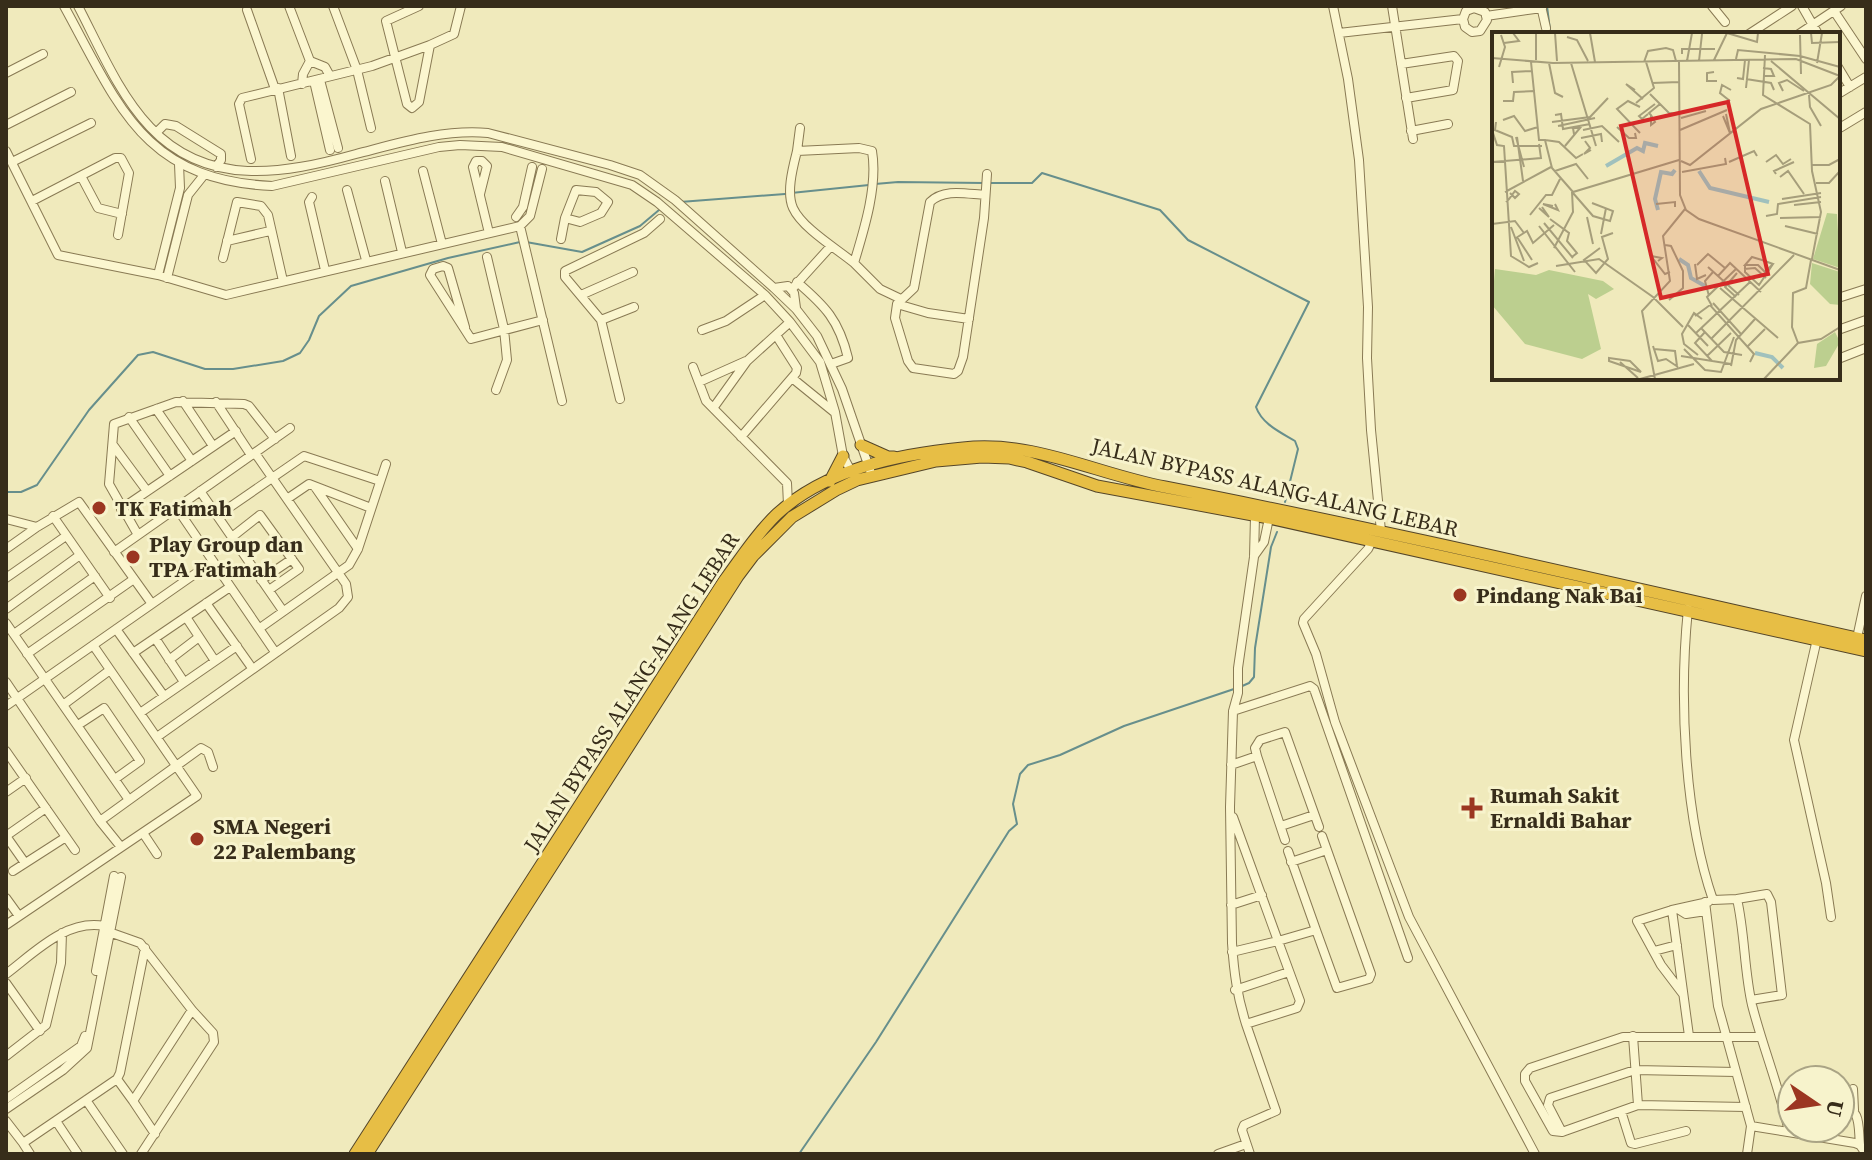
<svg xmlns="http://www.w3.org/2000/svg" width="1872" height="1160" viewBox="0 0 1872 1160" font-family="'Source Serif 4',serif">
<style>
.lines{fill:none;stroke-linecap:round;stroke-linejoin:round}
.stream{stroke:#678f8c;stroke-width:2}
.minor-casing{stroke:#897a54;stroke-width:10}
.highway-casing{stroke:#554629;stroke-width:13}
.minor{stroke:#fbf6cf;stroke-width:8}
.highway{stroke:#e7be45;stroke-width:11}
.poi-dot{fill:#9b3621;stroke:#f7f3cc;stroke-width:3}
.labels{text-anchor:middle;stroke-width:6;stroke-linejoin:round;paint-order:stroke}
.street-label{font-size:22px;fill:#372d1a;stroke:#f7f3cc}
.poi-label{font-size:22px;font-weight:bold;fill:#372d1a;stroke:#f7f3cc;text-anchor:start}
.inset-river{fill:none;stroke:#a0c1bd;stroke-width:4}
.inset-road{fill:none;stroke:#a69e7b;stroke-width:2}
.view{fill:#d62828;fill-opacity:0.15;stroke:#d62828;stroke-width:4}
.inset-edge{fill:none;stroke:#372d1a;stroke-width:4}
</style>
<rect width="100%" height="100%" fill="#f0eabc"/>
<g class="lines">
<path class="stream" d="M1547,6L1550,30L1553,34
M991,183H1032L1042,173L1160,210L1188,240L1309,302L1256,407C1262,424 1280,432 1295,441L1298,449L1285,502
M875,184L898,182L984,183
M791,193L869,185
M680,202L785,194
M526,242L582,252L640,226L659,210
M6,492H21L37,485L89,410L138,355L153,352L205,369H233L283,361L300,353L309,340L319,316L351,286L448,258L520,242
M1240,687L1249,683L1254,677L1255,648L1271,547L1277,532
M799,1154L876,1042L1009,831L1017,824L1013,804L1020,774L1028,765L1060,755L1124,726L1234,689"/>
<defs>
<path id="minor" d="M64,6C119,106 143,180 272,186L439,147L460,145L502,147L632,185L657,202L765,295L790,322L820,362L835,412L843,456L852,473
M78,6C99,46 118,93 150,127C207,188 284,174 356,154C399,143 443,129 488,133L610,165L640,175L675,200L774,288L796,309L817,336L842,389L872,476
M289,6L310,61L325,67L330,76
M333,6L357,70L371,128
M419,6L386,21L407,104L412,108L419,102L430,45L454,34L461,6
M1333,6L1348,79L1359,160L1368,307L1367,358L1371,430L1381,531
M1392,6L1413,139
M1541,6L1546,28
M1712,6L1725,22
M1802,6L1818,34
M247,10L275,89
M1834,11L1866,59
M1486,16L1542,8
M1339,33L1463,19L1466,11L1474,8L1485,12L1487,20L1480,31L1472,32L1465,27L1463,19
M1749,34L1792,6
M1799,34L1841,6
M1401,64L1454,56L1458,61L1453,90L1406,98
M1838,67L1850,87
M6,73L43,54
M320,80L338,148
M314,81L330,150
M302,84L303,74L310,61
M278,88L291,156
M1838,94L1866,77
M6,125L71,92
M800,128L797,151L859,148L872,151C878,186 864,230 854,263L880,289L901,299
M1838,129L1866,112
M1411,131L1448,124
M156,133L165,124L176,126L221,154V160L216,167
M6,151L58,255L158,275L226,295L520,226L530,216L542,169
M797,151C793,167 786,192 793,208C802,228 837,249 854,263
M251,159L239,104L242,98L372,66L430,45
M12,162L91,123
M423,171L442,244
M81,176L98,208L122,214
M385,181L402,252
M347,190L366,260
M480,194L487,166L482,161H476L473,167L489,233
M985,195C967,194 944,188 930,202L914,288L897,304L895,318L908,361L913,368L954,374L958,371L963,357L984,218L987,174
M312,197L309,202L325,270
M32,201L115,158H121L129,173L118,235
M516,217L523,207L532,167
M520,226L562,401
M561,239L565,218L576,190L596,192L608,202L601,213L580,222L565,218
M227,241L270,231
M487,257L504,329L507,360L496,390
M223,258L237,202L261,206L268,215L283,281
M158,275L180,188L179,164
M167,278L188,195L204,175
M797,282C825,306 839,320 848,358L831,364
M774,288L788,286L794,293L796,308
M792,289L831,246
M581,295L633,272
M1838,298L1866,289
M897,304L928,313L969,319
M601,320L634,307
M465,327L448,268L443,266L433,269L430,275L471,339L543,320
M702,330L726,321L765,295
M1838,330L1866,320
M1838,359L1866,348
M693,367L706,401L787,483L788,505
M792,378L834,412
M699,382L746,361
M620,399L601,320L565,277V271L644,233L660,219
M183,401L213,446
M216,402L251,455
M714,407L747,361L790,322
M156,409L192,461
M129,417L170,476
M741,437L796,373L797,368L776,335
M113,445L147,491
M315,487L358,549
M200,491L283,611
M287,499L309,484L371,508
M176,507L275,652
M121,509L236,431
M53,516L110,598
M217,516L304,456L380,481
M6,519L37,527L79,502L152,604
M138,535L109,484L114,424L176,402L244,404L249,406L275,439
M232,537L260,515L299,569L269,590
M1372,541L1368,549L1304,619L1303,623L1316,654L1335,722L1409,917L1535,1154
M6,549L37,527
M114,552L290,428
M1254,556L1264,542L1269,518
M6,578L66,536
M261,580L292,559
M206,603L252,668
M6,609L80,555
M1688,609C1679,697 1684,816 1713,900L1737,899C1745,934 1744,970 1752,1005C1763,1048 1780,1089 1789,1132
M186,617L215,661
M6,623L129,800
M260,628L349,565L358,549L386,464
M116,629L164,696
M14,634L95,576
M155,638L184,682
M1857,638L1866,596
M1817,639L1794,740L1826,883L1831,917
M133,653L230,587
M27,654L134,579
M169,660L199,637
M6,682L100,821L121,847
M63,705L110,670
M6,706L212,562
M1233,711L1310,686L1314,689L1408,958
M140,713L237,646
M78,725L104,708L140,761L115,779
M157,737L339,608L348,597L346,584L255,453
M6,751L75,850
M1257,756L1255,748L1260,740L1285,732L1319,827
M1231,765L1257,756L1285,840
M6,792L26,778
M1233,817L1278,941L1316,930L1288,851
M100,821L201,748L208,752L213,767
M1281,826L1314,815
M143,833L157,854
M6,836L46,808
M6,836L25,863
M1291,862L1327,850
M13,871L66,837
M6,898L19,916
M1737,899L1767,894L1771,902L1782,995L1751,1000
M1705,902L1718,1006L1751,1126L1855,1143L1860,1145L1866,1154
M1231,905L1262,895
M1678,909L1686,914L1706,911
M1672,910L1637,921L1661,965L1683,994
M6,925L197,796L93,645
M1316,930L1337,988L1369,979L1371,974L1322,836
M1654,951L1677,945
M1232,952L1278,941L1300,1001L1297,1008L1246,1024C1237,995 1234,973 1232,943L1230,807L1233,711L1238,693V668L1254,557L1255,516
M96,971L114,876
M6,974C34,953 66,919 104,926L109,932L140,943L192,1010L213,1033L214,1042L141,1154
M6,983L40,1031
M1235,990L1289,972
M1246,1024L1276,1111L1244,1125L1242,1130L1250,1154
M1633,1036L1638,1105
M1689,1036L1672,910L1708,902
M6,1056L46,1025L61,963L62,933
M1736,1072L1635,1070L1550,1098L1548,1105L1562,1132L1638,1105L1746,1107
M117,1079L133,1101
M1853,1089L1854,1110
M6,1099L81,1046L85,1036
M86,1100L123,1154
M1840,1105C1862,1109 1858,1126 1860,1145
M6,1109L63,1070L87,1048L121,877
M1621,1111L1631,1143L1635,1144L1686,1131
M6,1121L23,1143
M56,1121L78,1154
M1562,1132L1553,1131L1525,1081V1074L1530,1068L1623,1037H1761
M155,1134L133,1101L192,1010
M30,1154L23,1143L117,1079L120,1073L145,948
M1218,1154L1246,1144
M1747,1154L1751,1126"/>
<path id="highway" d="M861,445L888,457H894
M830,481L843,456
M355,1154L724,581C741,558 757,533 777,514C826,469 899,454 963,448C1034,440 1096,474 1165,487C1400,533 1632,588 1866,640
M367,1154L738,576L753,556L792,517L836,490L857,480L936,461L982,457L1009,458L1027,462L1097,486L1269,518L1866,651"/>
</defs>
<use href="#minor" class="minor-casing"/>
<use href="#highway" class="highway-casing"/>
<use href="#minor" class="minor"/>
<use href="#highway" class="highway"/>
</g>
<g class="poi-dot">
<circle cx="99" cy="508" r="8"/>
<circle cx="133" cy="557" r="8"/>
<circle cx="1460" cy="595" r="8"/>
<path d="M1468 796h8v8h8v8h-8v8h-8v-8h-8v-8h8z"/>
<circle cx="197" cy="839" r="8"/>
</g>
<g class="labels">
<g class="street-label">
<text transform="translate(1275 487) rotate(13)" y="8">JALAN BYPASS ALANG-ALANG LEBAR</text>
<text transform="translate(631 692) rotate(-57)" y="8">JALAN BYPASS ALANG-ALANG LEBAR</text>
</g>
<g class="poi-label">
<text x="115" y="516">TK Fatimah</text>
<text x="149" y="552">Play Group dan<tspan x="149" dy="25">TPA Fatimah</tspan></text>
<text x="1476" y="603">Pindang Nak Bai</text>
<text x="1490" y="803">Rumah Sakit<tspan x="1490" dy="25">Ernaldi Bahar</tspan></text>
<text x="213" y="834">SMA Negeri<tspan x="213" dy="25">22 Palembang</tspan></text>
</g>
</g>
<g transform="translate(1492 32)">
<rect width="348" height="348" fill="#f0eabc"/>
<path d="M335,181L345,182L348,236L321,227ZM320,231L348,240V273L338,272L318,252ZM3,237L44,243L57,238L111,249L122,257L104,267L96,262L109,317L90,327L33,312L0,273ZM343,300L348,310L334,334L322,336L325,312Z" fill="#bccf8f"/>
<path class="inset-river" d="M114,134L145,116L151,119L153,111L166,114M207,139L218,156L277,170M166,178L163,167L169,140L180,142L183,138M187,227L196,233L199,246L213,254M263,321L280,325L291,336"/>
<path class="inset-road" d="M44,1V28M63,1L65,29M98,1L103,30M319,1L320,11L348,10M308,3L309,42M75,5L85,8L96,29M12,11L27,9L21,1M190,22V17H223M273,23L271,63L318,92L320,139L329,180L320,227M0,26L61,31L304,27L348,44M244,27L246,18L308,24L348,35M222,28L235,1L265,10L266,1M195,29L200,1M207,29L210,2M279,29L348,87M39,30L47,108H53L60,136L81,160L187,128M152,30L156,19L174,16L181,18L184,29M187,30L188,163L194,178L207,187L348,238M57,31L63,61L71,65M79,31L104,114M325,31L330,1M7,35L13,15L9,3M222,40L215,41V49H225M271,44H282L279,37L271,36M245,46L251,47L253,28M254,47L279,51L282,58M21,51L20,40L39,39M160,51L187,50M254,56L257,28M143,58L134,52L151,67M291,59L287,51L295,48L312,59M158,62L177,81L187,82M317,63L318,75L329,94M11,69H21L22,60L43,59M238,69L228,61L230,53L239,58M144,71L162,56L154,30M156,82L150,87L147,84L163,72M63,83L69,82L71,97L98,92M159,83V93L163,90L159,83L157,81L168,72M231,84L238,101L234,82M189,86L214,79M11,88L22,84L33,99L46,95M4,90L3,98L20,105L22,114H50M60,90L98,85L116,66M66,94L103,86M125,95L137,106H144L143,101M0,98L5,113L12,114L19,224L37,235L46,231M91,98L110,94L127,110M188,98L235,78M148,101L125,77L136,69L148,75M24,105L32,135M25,105L31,149M89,106L109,102L110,110M53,108L67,110L84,126L91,122M93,109L98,116L92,122L99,118M73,114L88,96H81L82,102M189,129L198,133L269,77L339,53L347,45M0,130L49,126L47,112M237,130L262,119L265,124M274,130L284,123L291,132L299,127M320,133H337L348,127M63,139L84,132L96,147M190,140L234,132L233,126M284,142L282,139L302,130M288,145L296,139L312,162M324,151H337L348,139M13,160L59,135M81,161L101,184L118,189L121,179L100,171M290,167L329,161M14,170L17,167L23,159L27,162L23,166L18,161M164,172L183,170V175M302,173L329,170M61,174L51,172L66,178L63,172M47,176L57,185L50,175M41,179L38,183L54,163H60L68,147M274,184L285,182L286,172L329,165M95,185L101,212M288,186L329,185M58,187L77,201L75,209L85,221L80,225M52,191L81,226M0,192L23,189L32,201M47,194L83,240M293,194L326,202M19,195L32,229M109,202L114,176M25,205L40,228M24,206L35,199L41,211L62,193M173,213L179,214L191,239V256L177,268M62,216L81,180L80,160M108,216L92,228L104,241L116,227L110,205L121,201M260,225L270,228L281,232L273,240L266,233H253ZM166,229L170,226L159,224L173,242L178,240M203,232L205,247L214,243M205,233L216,222L233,236M253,233V240L267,253L281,232M64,234L107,227L161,265L191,295M216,235L247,263M252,237L263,236L274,246M226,244L238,231L269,260M228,256L286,306M217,264L213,249L221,240M244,265L233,255L245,241M221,271L249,302M220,274L215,265L244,237M203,284L218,273L262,322L258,330M195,292L216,314M209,296L232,320L250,323M213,300L203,311L220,329M204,301L258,250M219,307L302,223M306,311L300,295L301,261L314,256L319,228M161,314L166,329L174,327L186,335M255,315L273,297M162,317L183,319L185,334M192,317L213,338L229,340L242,305M206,323L192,312L190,302L202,281L210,287M189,324L239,332M215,324L239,301M117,326L138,329L149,340L117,329ZM128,330L146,346M239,334L244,308L263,287M148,347L202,332M163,347L150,279L178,249L171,204L193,177M272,347L306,311L329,307L348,295"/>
<path class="view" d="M236,70L276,242L169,266L129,94Z"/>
<rect width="348" height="348" class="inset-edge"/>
</g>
<rect width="1872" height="1160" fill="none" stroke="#372d1a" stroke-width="16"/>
<g transform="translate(1816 1104) rotate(103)"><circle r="38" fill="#f7f3cc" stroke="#aaa485" stroke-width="2"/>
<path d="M0-6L14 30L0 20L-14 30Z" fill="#9b3621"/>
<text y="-12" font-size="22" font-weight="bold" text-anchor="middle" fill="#372d1a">U</text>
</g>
</svg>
